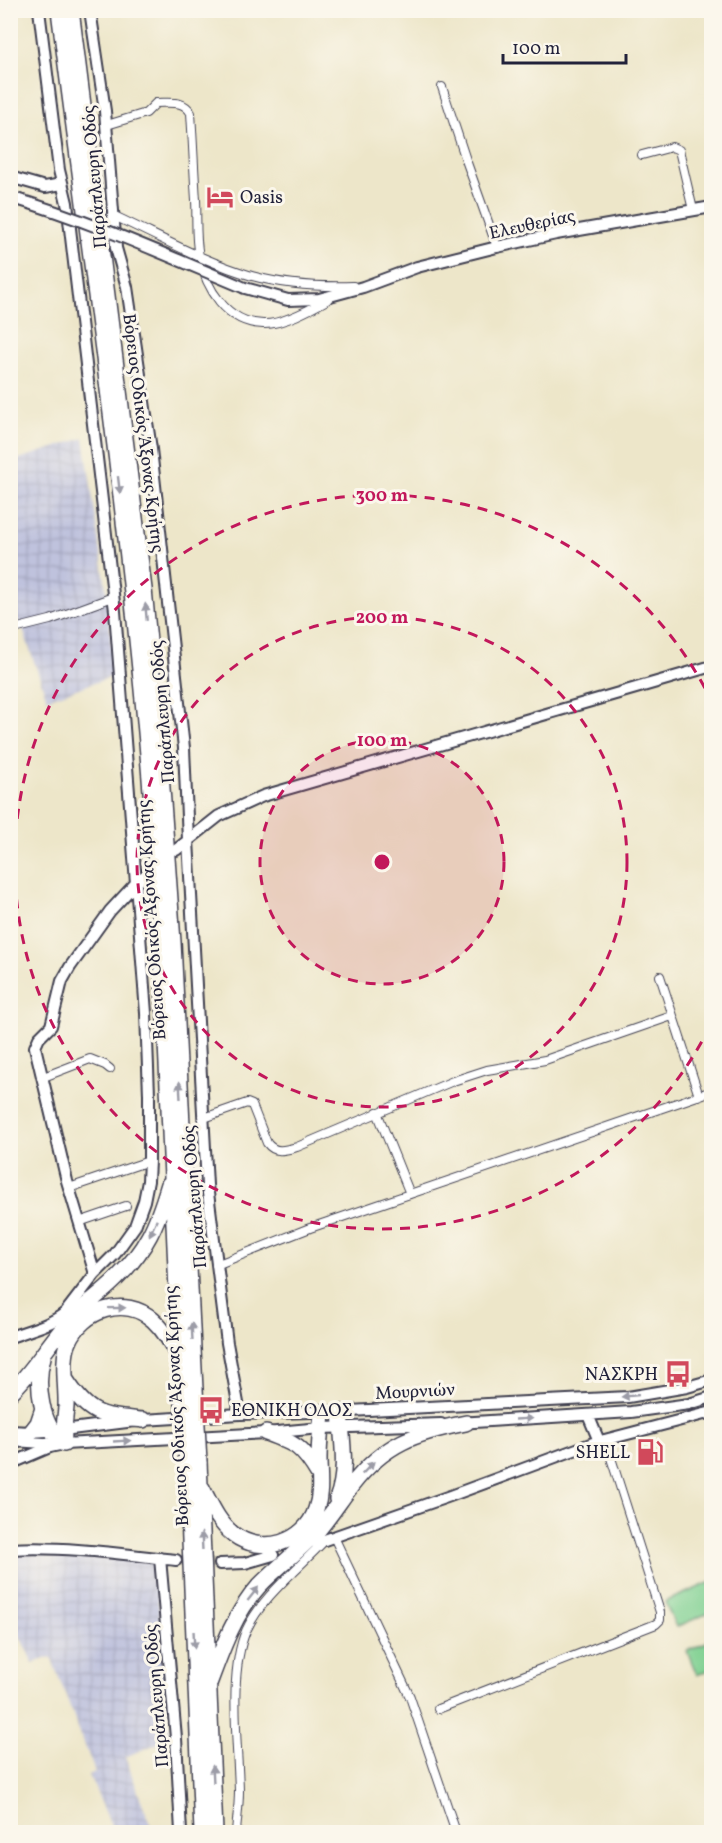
<svg xmlns="http://www.w3.org/2000/svg" width="722" height="1843" viewBox="0 0 722 1843" font-family="Vollkorn,serif">
<style>
.industrial{fill:url(#industrial-grid)}
.grass{fill:#7fd091;stroke:#507966;stroke-width:1.5}
.lines{fill:none;stroke-linecap:round;stroke-linejoin:round}
.tertiary-tunnel{stroke:#c4bfad;stroke-width:10;stroke-dasharray:10 5;stroke-linecap:butt}
.minor-casing{stroke:#403f50;stroke-width:10}
.tertiary-casing{stroke:#403f50;stroke-width:14}
.secondary-casing{stroke:#403f50;stroke-width:14}
.motorway-casing{stroke:#403f50;stroke-width:18}
.minor{stroke:#fff;stroke-width:8}
.tertiary{stroke:#fff;stroke-width:10}
.secondary{stroke:#fff;stroke-width:10}
.motorway{stroke:#fff;stroke-width:15}
.tertiary-bridge-casing{stroke:#403f50;stroke-width:14;stroke-linecap:butt}
.motorway-bridge-casing{stroke:#403f50;stroke-width:18;stroke-linecap:butt}
.tertiary-bridge{stroke:#fff;stroke-width:10}
.motorway-bridge{stroke:#fff;stroke-width:15}
.oneway{fill:#9c9ca7}
.ring{fill:none;stroke:#c2185b;stroke-width:3;stroke-dasharray:10 8}
.labels{text-anchor:middle;stroke-width:6;stroke-linejoin:round;paint-order:stroke}
.street-label{font-size:18px;fill:#22223b;stroke:#fbf7ec}
.poi-label{font-size:18px;fill:#22223b;stroke:#fbf7ec;text-anchor:start}
.centre{fill:#c2185b;stroke:#fbf7ec;stroke-width:3}
.ring-label{font-size:18px;text-anchor:middle;font-weight:bold;fill:#c2185b;stroke:#fbf7ec;stroke-width:6;stroke-linejoin:round;paint-order:stroke}
</style>
<defs>
<pattern id="industrial-grid" width="8" height="8" patternUnits="userSpaceOnUse" patternTransform="scale(1.5)"><rect width="8" height="8" fill="#bfc2dd"/><path d="M0 4h8M4 0v8" fill="none" stroke="#a4a6bf"/></pattern>
</defs>
<rect width="100%" height="100%" fill="#fbf7ec"/>
<filter id="ink" filterUnits="userSpaceOnUse"><feTurbulence type="fractalNoise" baseFrequency=".0167" numOctaves="2"/><feDisplacementMap in="SourceGraphic" scale="12" xChannelSelector="R" yChannelSelector="G"/><feConvolveMatrix kernelMatrix="1 2 1 2 8 2 1 2 1" color-interpolation-filters="sRGB"/></filter>
<filter id="wash" filterUnits="userSpaceOnUse"><feTurbulence type="fractalNoise" baseFrequency=".008" numOctaves="4" result="noise"/><feDisplacementMap in="SourceGraphic" scale="24" xChannelSelector="R" yChannelSelector="G"/><feGaussianBlur stdDeviation="1.35" result="paint"/><feColorMatrix in="noise" values="0 0 0 0 0 0 0 0 0 0 0 0 0 0 0 0 0 1.4 0 .05"/><feComposite in="paint" operator="in"/></filter>
<g filter="url(#wash)">
<rect width="100%" height="100%" fill="#ede6c9"/>
<path class="industrial" d="M84,438L107,595L114,676L47,699L20,621L11,624L10,462Z
M11,1552L80,1553L155,1562L170,1738L125,1757L153,1832H114L89,1775L95,1772L51,1657L33,1663L11,1618Z"/>
<path class="grass" d="M711,1582V1612L676,1627L665,1602Z
M711,1640V1669L697,1675L687,1651Z"/>
</g>
<g filter="url(#ink)">
<g class="lines">
<path class="tertiary-tunnel" d="M176,1560L220,1564"/>
<defs>
<path id="minor" d="M442,87L466,160L497,247
M107,125L146,113L156,103C170,103 184,100 191,113C193,142 194,171 196,200C197,218 195,238 199,256C206,288 226,323 263,324C282,325 311,309 327,300
M642,155L672,147L679,150L693,210
M112,215C158,236 204,262 252,276C285,285 319,287 353,286
M10,630L50,620L113,597
M660,976L699,1096
M41,1078L90,1059L105,1065L110,1069
M377,1112L410,1194
M204,1118L247,1103L252,1105L267,1143C275,1154 286,1150 297,1147L453,1081L487,1070L545,1060L672,1016
M69,1188L149,1161
M79,1222L126,1206
M711,1238L712,1242
M216,1265L310,1228L712,1091
M334,1537L410,1697L456,1832
M438,1709L656,1624L660,1620V1612L605,1439
M236,1832C237,1819 239,1805 239,1791C238,1745 228,1673 246,1631C262,1596 298,1569 324,1541"/>
<path id="tertiary" d="M90,10L105,111L116,248L127,287L151,449L184,748L188,840L207,1185L227,1343L240,1414
M10,177L45,187L62,184
M245,288L288,300L319,299L363,287L417,267L497,247L556,234L712,207
M176,850L219,816L263,796L712,666
M95,1274L67,1181L35,1047L39,1038L51,1026L62,981L70,967L110,911L136,883L149,872
M10,1337C29,1330 49,1326 65,1313L95,1274L115,1254L135,1226L144,1201L148,1181L149,1161V1095L146,1013L115,611L67,203L59,170L39,10
M10,1431L31,1432
M14,1441L58,1444
M316,1543L450,1496L593,1443L712,1412
M10,1549C66,1546 121,1554 176,1560
M160,1558L176,1738L181,1832
M220,1564L245,1563L273,1555"/>
<path id="secondary" d="M588,1415L599,1441
M459,1423L631,1412L689,1404L712,1397
M10,1448L31,1432L63,1430L143,1420L240,1414L349,1411L628,1397L687,1387L712,1380
M10,1464L50,1447L64,1444L266,1433L321,1428L441,1424"/>
<path id="motorway" d="M59,10C90,254 125,498 147,743C166,958 170,1174 182,1389
M71,10L144,589L159,746L173,942L195,1389
M43,1357C35,1385 41,1426 64,1444
M66,1380C90,1417 102,1416 143,1420
M10,1393C34,1371 49,1342 71,1319C85,1305 102,1293 116,1279C147,1249 157,1224 169,1184
M31,1432L38,1423L43,1408
M266,1433C296,1444 302,1446 319,1475
M64,1444C63,1431 65,1420 66,1407C67,1388 61,1359 69,1342C82,1310 125,1295 153,1320C165,1331 172,1344 179,1358
M199,1462L215,1832
M187,1467L202,1832
M202,1488C211,1505 218,1522 233,1534C262,1556 305,1543 316,1509C322,1492 319,1476 319,1459C319,1443 321,1428 322,1412
M337,1499C348,1472 342,1440 340,1412
M209,1684C222,1649 234,1614 259,1586C278,1566 301,1550 319,1529C331,1515 341,1499 352,1485C385,1443 415,1433 466,1423"/>
</defs>
<use href="#minor" class="minor-casing"/>
<use href="#tertiary" class="tertiary-casing"/>
<use href="#secondary" class="secondary-casing"/>
<use href="#motorway" class="motorway-casing"/>
<use href="#minor" class="minor"/>
<use href="#tertiary" class="tertiary"/>
<use href="#secondary" class="secondary"/>
<use href="#motorway" class="motorway"/>
<defs>
<path id="tertiary-bridge" d="M10,197C91,221 168,256 245,288"/>
<path id="motorway-bridge" d="M182,1389L187,1467
M195,1389L199,1462"/>
</defs>
<use href="#tertiary-bridge" class="tertiary-bridge-casing"/>
<use href="#motorway-bridge" class="motorway-bridge-casing"/>
<use href="#tertiary-bridge" class="tertiary-bridge"/>
<use href="#motorway-bridge" class="motorway-bridge"/>
</g>
<defs><path id="oneway-solid" d="M-6-.8H1V-3.2L6.5 0L1 3.2V.8H-6Z" transform="scale(1.5)"/></defs>
<g class="oneway">
<use href="#oneway-solid" transform="translate(119 485) rotate(83)"/>
<use href="#oneway-solid" transform="translate(146 612) rotate(-95)"/>
<use href="#oneway-solid" transform="translate(180 1090) rotate(-93)"/>
<use href="#oneway-solid" transform="translate(153 1228) rotate(115)"/>
<use href="#oneway-solid" transform="translate(117 1308) rotate(-1)"/>
<use href="#oneway-solid" transform="translate(192 1331) rotate(-93)"/>
<use href="#oneway-solid" transform="translate(630 1396) rotate(174)"/>
<use href="#oneway-solid" transform="translate(524 1419) rotate(-3)"/>
<use href="#oneway-solid" transform="translate(122 1441) rotate(-3)"/>
<use href="#oneway-solid" transform="translate(368 1468) rotate(-46)"/>
<use href="#oneway-solid" transform="translate(202 1541) rotate(-93)"/>
<use href="#oneway-solid" transform="translate(253 1594) rotate(-52)"/>
<use href="#oneway-solid" transform="translate(194 1640) rotate(87)"/>
<use href="#oneway-solid" transform="translate(213 1774) rotate(-93)"/>
</g>
</g>
<circle cx="382" cy="862" r="122" fill="#c2185b" fill-opacity=".12"/>
<g class="ring">
<circle cx="382" cy="862" r="122"/>
<circle cx="382" cy="862" r="245"/>
<path d="M710 1026A367 367 0 1 1 710 698"/>
</g>
<defs>
<symbol id="hotel-bare" viewBox="-9 -9 18 18"><path d="M-6-4.5h1.5V1H6V5H4.5V3h-9V5H-6ZM-4 0a1.8 1.8 0 1 1 3.6 0ZM.5 0V-2.5h3Q6-2.5 6 0Z" fill="#d1495b" stroke="#fbf7ec" stroke-width="2.5" paint-order="stroke"/></symbol>
<symbol id="bus-bare" viewBox="-9 -9 18 18"><path d="M-5-6H5V4H4V6H2V4H-2V6H-4V4H-5ZM-3.5-4V0h7V-4ZM-3.5 1.2v1.5H-2V1.2ZM2 1.2v1.5H3.5V1.2Z" fill="#d1495b" stroke="#fbf7ec" stroke-width="2.5" paint-order="stroke"/></symbol>
<symbol id="fuel-bare" viewBox="-9 -9 18 18"><path d="M-5.5-6h7V0h2V4h1.3V-2.5L3-4.5l.8-.8L6-3V5H2.5V1h-1V6h-7ZM-4.2-4.7v3.2H.2V-4.7Z" fill="#d1495b" stroke="#fbf7ec" stroke-width="2.5" paint-order="stroke"/></symbol>
</defs>
<g fill-rule="evenodd">
<use href="#hotel-bare" x="201" y="178" width="38" height="38"/>
<use href="#bus-bare" x="659" y="1355" width="38" height="38"/>
<use href="#bus-bare" x="192" y="1391" width="38" height="38"/>
<use href="#fuel-bare" x="631" y="1433" width="38" height="38"/>
</g>
<g class="labels">
<g class="street-label">
<text transform="translate(94 177) rotate(-95)" y="6">Παράπλευρη Οδός</text>
<text transform="translate(532 224) rotate(-12)" y="6">Ελευθερίας</text>
<text transform="translate(144 433) rotate(83)" y="6">Βόρειος Οδικός Άξονας Κρήτης</text>
<text transform="translate(162 712) rotate(-95)" y="6">Παράπλευρη Οδός</text>
<text transform="translate(151 920) rotate(-94)" y="6">Βόρειος Οδικός Άξονας Κρήτης</text>
<text transform="translate(194 1197) rotate(-95)" y="6">Παράπλευρη Οδός</text>
<text transform="translate(415 1391) rotate(-3)" y="6">Μουρνιών</text>
<text transform="translate(176 1406) rotate(-93)" y="6">Βόρειος Οδικός Άξονας Κρήτης</text>
<text transform="translate(156 1696) rotate(-95)" y="6">Παράπλευρη Οδός</text>
</g>
<g class="poi-label">
<text x="240" y="203">Oasis</text>
<text x="658" y="1380" text-anchor="end">ΝΑΣΚΡΗ</text>
<text x="231" y="1416">ΕΘΝΙΚΗ ΟΔΟΣ</text>
<text x="630" y="1458" text-anchor="end">SHELL</text>
</g>
</g>
<circle cx="382" cy="862" r="9" class="centre"/>
<g class="ring-label">
<text x="382" y="501">300 m</text>
<text x="382" y="623">200 m</text>
<text x="382" y="746">100 m</text>
</g>
<rect width="722" height="1843" fill="none" stroke="#fbf7ec" stroke-width="36"/>
<path d="M503 54v9h123v-9" fill="none" stroke="#22223b" stroke-width="3"/>
<text x="512" y="54" font-size="18" fill="#22223b" stroke="#fbf7ec" stroke-width="4.5" paint-order="stroke">100 m</text>
</svg>
